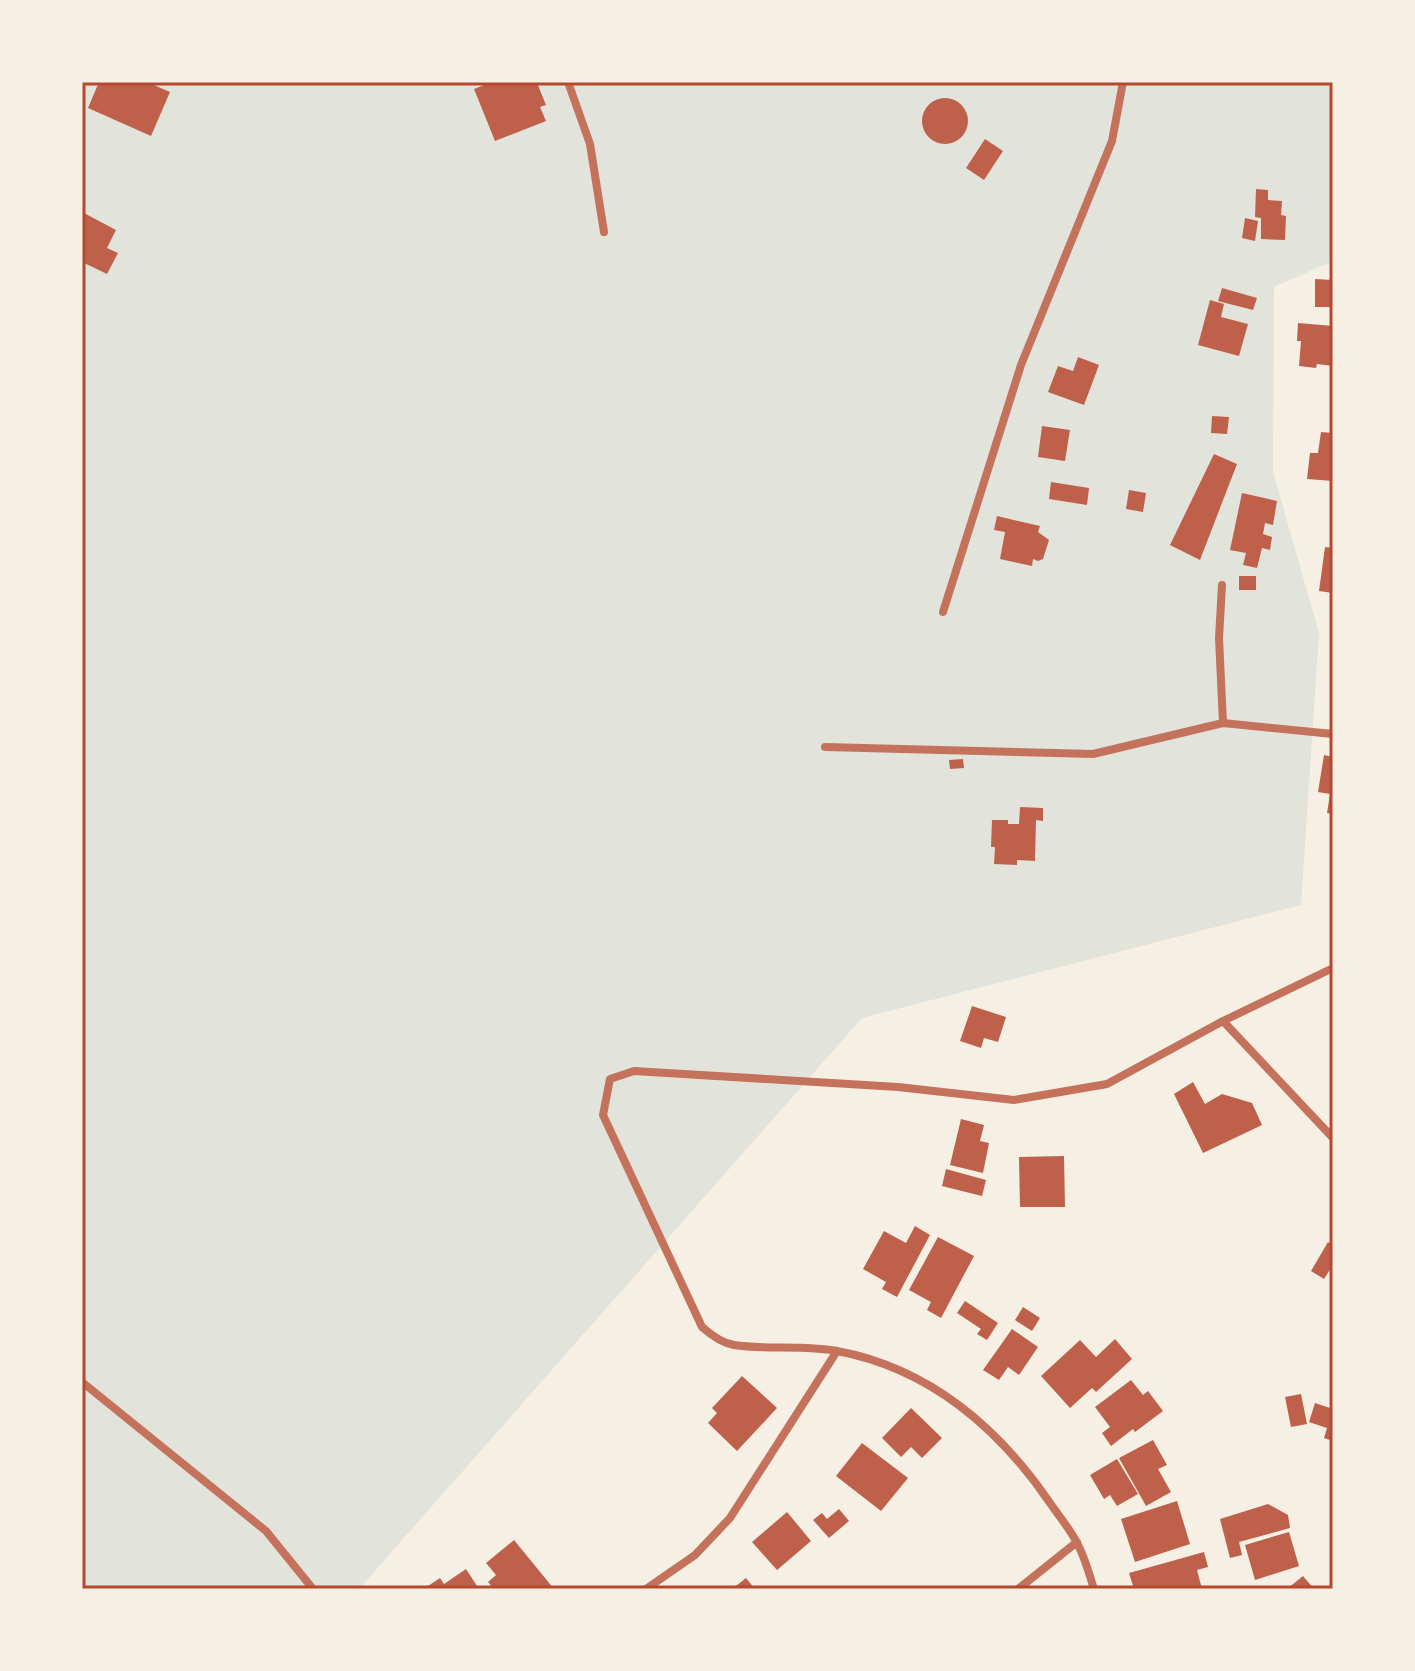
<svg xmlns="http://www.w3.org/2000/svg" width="1415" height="1671" viewBox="0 0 1415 1671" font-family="'DM Sans',sans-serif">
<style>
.green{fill:#e2e4dc}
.building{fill:#bf614a}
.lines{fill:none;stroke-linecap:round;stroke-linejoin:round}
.minor{stroke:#c5725c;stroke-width:8}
.neatline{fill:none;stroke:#b5482f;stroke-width:3}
</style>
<rect width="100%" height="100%" fill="#f6efe4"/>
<path class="green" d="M82,82H1333V261L1274,287L1273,472L1319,633L1301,905L862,1018L359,1589H82Z"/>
<path class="building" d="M99,82H147L170,92L151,136L88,108Z
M492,82H530L531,85L537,83L546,105L540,107L546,121L495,141L474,89Z
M922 121a23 23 0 1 1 46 0a23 23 0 1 1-46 0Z
M985,139L1003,151L984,180L966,168Z
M1256,189L1268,190V200L1282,201L1281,215L1286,216L1285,240L1261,239V218L1255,217Z
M82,212L116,230L107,248L118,253L107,274L82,262Z
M1245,218L1258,221L1255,241L1242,238Z
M1315,279L1333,280V307H1315Z
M1222,288L1257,298L1253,310L1218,301Z
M1210,300L1224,304L1221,317L1248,324L1239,356L1198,345Z
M1298,323L1333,326V366L1317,364L1316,368L1299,366L1301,341H1297Z
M1078,357L1099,365L1084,405L1048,392L1058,366L1073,371Z
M1212,416L1229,417L1227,434L1211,433Z
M1042,426L1070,430L1065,461L1038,457Z
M1321,432L1333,433V481L1307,479L1310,453H1318Z
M1214,454L1237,464L1200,560L1170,545Z
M1051,482L1089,488L1087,505L1049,499Z
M1129,490L1146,493L1143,512L1126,509Z
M1242,493L1277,501L1273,525L1265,523L1263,534L1272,537L1270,550L1262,548L1257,568L1243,565L1246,553L1230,550Z
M997,516L1040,526L1038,532L1049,540L1043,559L1038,561L1033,559L1032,566L1000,559L1005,532L994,530Z
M1325,547L1333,548V593L1319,591Z
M1239,576H1256V590H1239Z
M1324,755L1333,757V814L1327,813L1330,794L1318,792Z
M963,759L964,768L950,769L949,760Z
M1020,807L1043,808V821L1036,820L1035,861L1017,860V865L994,864L995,847H991L992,820H1008V824H1019Z
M972,1006L1006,1017L998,1042L984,1038L981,1048L960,1041Z
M1193,1082L1205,1104L1222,1094L1252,1103L1262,1125L1203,1153L1174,1094Z
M961,1119L984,1125L980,1141L989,1143L983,1173L950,1165Z
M1064,1156L1065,1207H1020L1019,1157Z
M946,1169L986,1180L982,1196L942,1186Z
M915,1226L930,1235L897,1297L882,1289L886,1282L863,1269L884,1231L906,1243Z
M938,1237L974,1256L941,1318L927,1310L931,1302L909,1290Z
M1328,1242L1333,1245V1265L1324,1279L1311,1271Z
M965,1301L998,1323L987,1340L977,1334L981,1329L957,1313Z
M1023,1307L1040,1318L1032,1331L1015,1320Z
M1012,1329L1038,1347L1019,1375L1008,1367L999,1380L983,1370Z
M1115,1339L1132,1359L1096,1392L1092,1388L1070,1408L1041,1376L1080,1340L1096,1357Z
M742,1376L777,1408L737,1451L708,1423L717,1413L712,1408Z
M1131,1380L1143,1395L1148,1391L1163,1411L1135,1432L1133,1429L1111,1446L1102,1433L1110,1427L1095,1407Z
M1301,1394L1307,1424L1291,1427L1285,1397Z
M1315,1403L1333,1409V1441L1324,1438L1327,1428L1309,1422Z
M911,1408L942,1438L922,1458L911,1447L901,1457L882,1438Z
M1153,1440L1167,1465L1158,1469L1171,1492L1146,1506L1119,1458Z
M862,1443L908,1478L881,1511L836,1476Z
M1117,1459L1138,1494L1117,1506L1110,1495L1104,1499L1090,1475Z
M1177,1501L1190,1544L1135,1562L1121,1519Z
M1268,1504L1288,1515L1290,1528L1239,1542L1242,1555L1230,1558L1220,1519Z
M839,1509L849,1521L829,1538L813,1520L822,1513L827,1519Z
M787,1512L811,1541L777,1570L752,1542Z
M1289,1532L1299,1566L1255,1580L1245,1545Z
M514,1540L554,1589H494L488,1582L496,1575L486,1563Z
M1204,1552L1208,1567L1197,1570L1202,1589H1134L1129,1573Z
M466,1569L479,1589H430L428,1586L440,1578L444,1584Z
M1303,1576L1314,1589H1287Z
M746,1578L755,1589H732Z"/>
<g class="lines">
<path class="minor" d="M568,82L590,144L604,232
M1222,585L1219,638L1223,723
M943,612L1021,365L1112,141L1123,82
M825,747L1093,754L1223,723L1333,734
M1223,1021L1333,1138
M82,1382L266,1531L313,1589
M646,1589L695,1555L730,1518L837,1351
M1018,1589L1077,1542
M1094,1589C1089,1574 1085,1557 1077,1543C1070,1529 1059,1516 1050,1503C999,1428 929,1368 837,1351C803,1345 766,1350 734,1345C722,1343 711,1335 702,1327L603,1115L610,1079L634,1071L898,1087L1014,1100L1107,1084L1223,1021L1333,968"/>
</g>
<rect width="1415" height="1671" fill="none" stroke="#f6efe4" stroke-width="168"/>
<rect x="84" y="84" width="1247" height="1503" class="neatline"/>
</svg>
